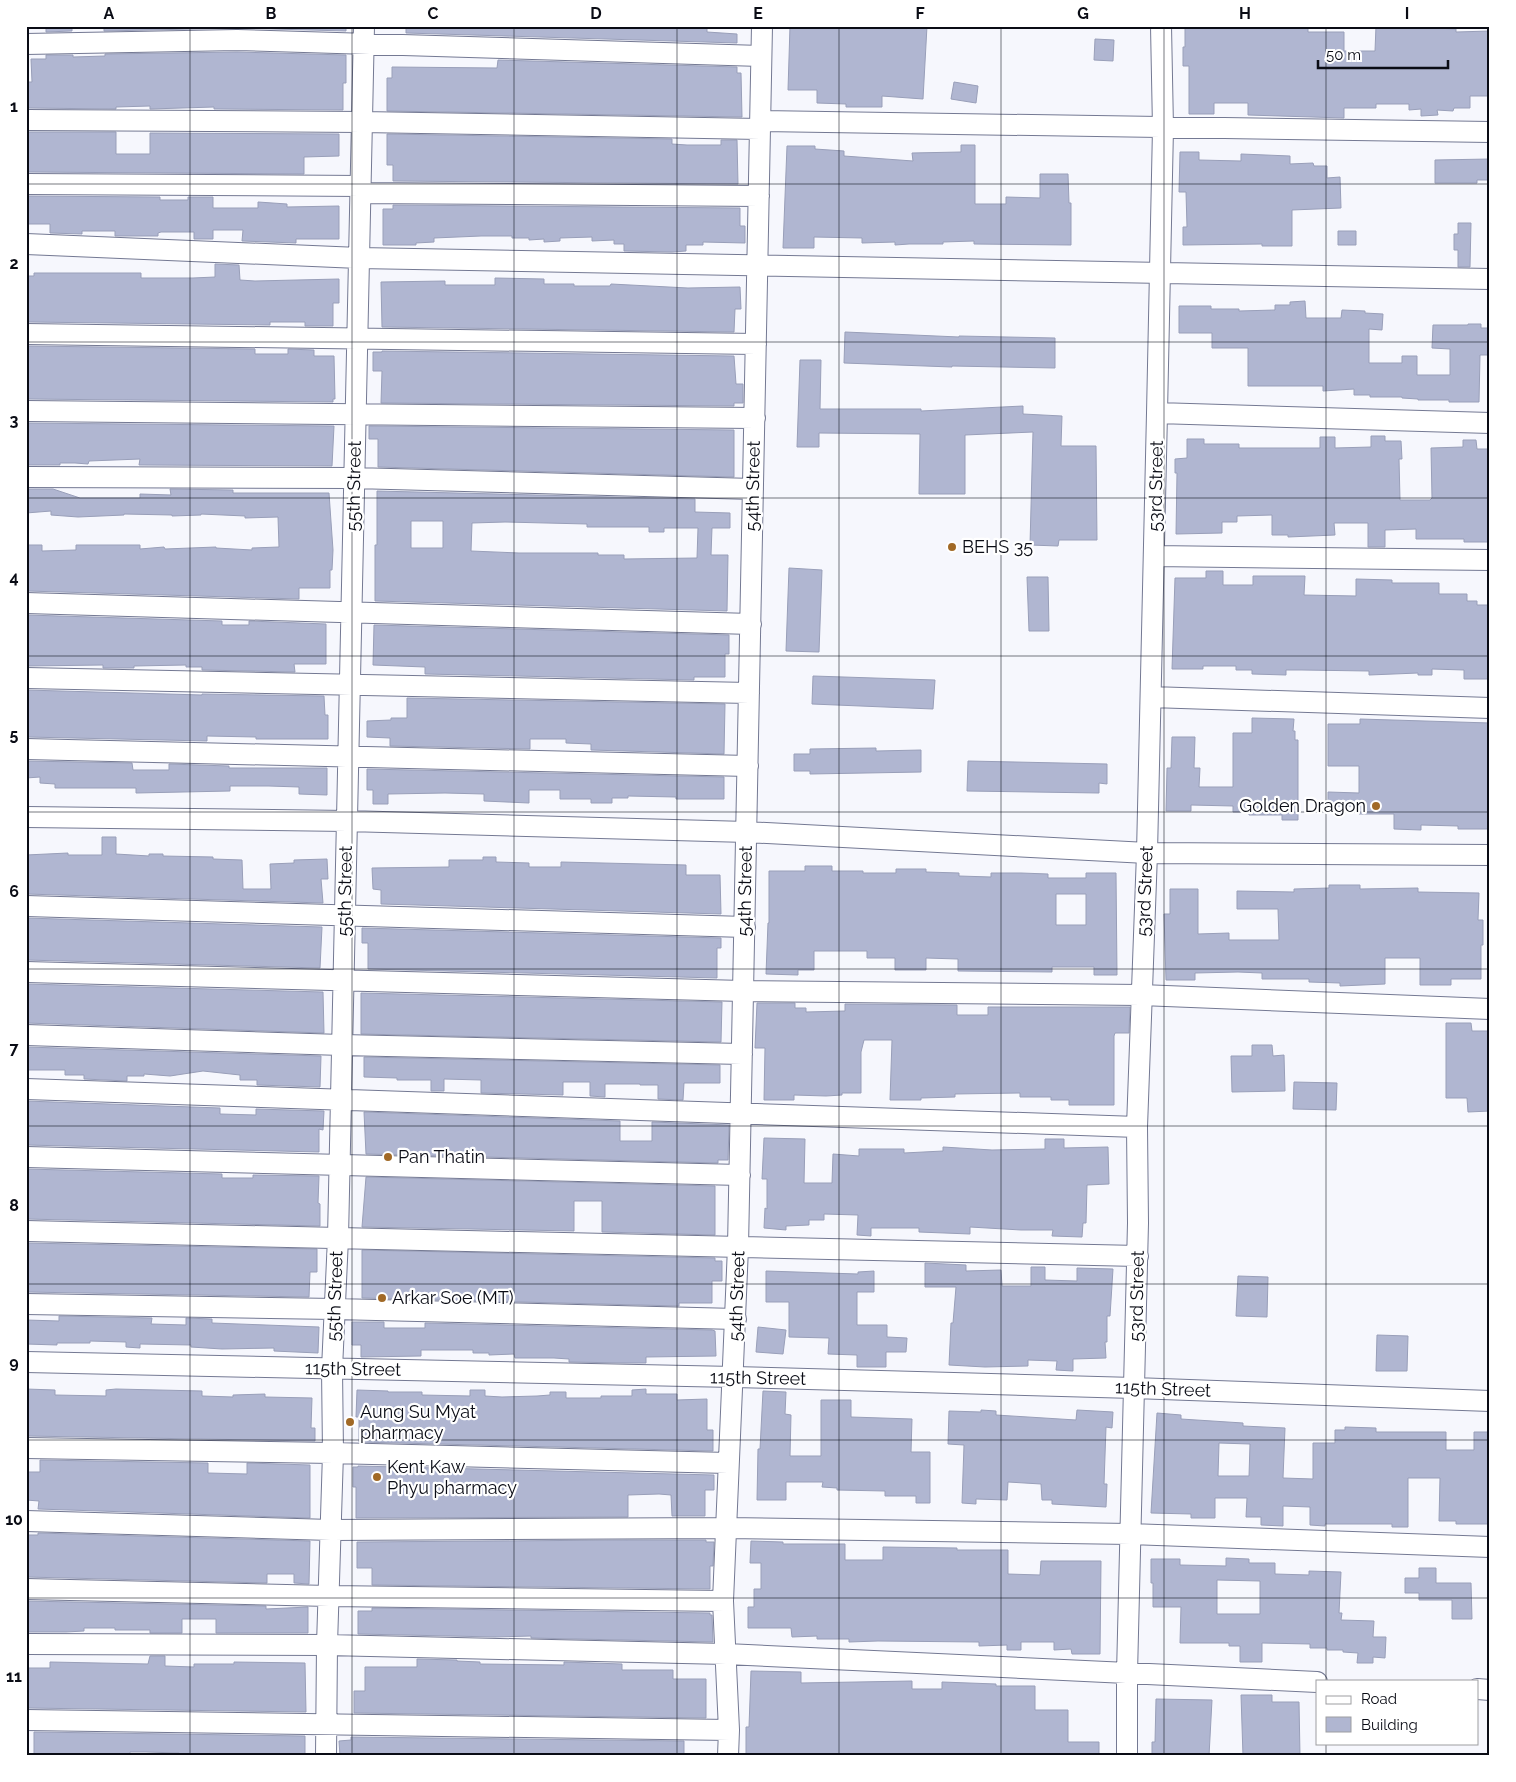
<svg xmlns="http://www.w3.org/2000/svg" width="1516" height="1782" viewBox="0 0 1516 1782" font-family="Raleway,sans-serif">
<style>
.building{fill:#b0b6d1;stroke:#999fb9;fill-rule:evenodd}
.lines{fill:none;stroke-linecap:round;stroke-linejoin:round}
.street-casing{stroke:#747993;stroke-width:22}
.street{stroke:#fff;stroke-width:20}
.grid{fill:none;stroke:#0a0c15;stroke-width:1;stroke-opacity:0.55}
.poi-dot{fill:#a16926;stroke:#fff;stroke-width:2}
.labels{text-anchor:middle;stroke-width:4.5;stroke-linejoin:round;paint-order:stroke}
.street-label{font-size:18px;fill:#0a0c15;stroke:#fff}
.poi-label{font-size:18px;fill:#0a0c15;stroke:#fff;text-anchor:start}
.neatline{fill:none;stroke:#0a0c15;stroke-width:2}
.grid-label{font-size:16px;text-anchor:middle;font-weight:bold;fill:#0a0c15}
</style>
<rect width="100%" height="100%" fill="#f6f7fd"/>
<path class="building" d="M46,26H72V31L46,32Z
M104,26H346V31L237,28L104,31Z
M406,26H707V32L737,34V43L406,33Z
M790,26H927L923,99L882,96V107H846V104L817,103V90H788Z
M1185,26H1308V32H1344V51H1375L1376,26H1435V28L1456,29V32L1490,31V96H1470V108H1454L1453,111L1437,110L1438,115L1421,116V109L1409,110V104H1376V108H1344V118L1248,115V103H1214V114H1189V66H1183V47H1185Z
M1095,39L1114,40L1113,61L1094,60Z
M237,52L346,55V83H343V110L214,109V107L150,109V106L116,107V109L26,108V82H32L31,59H46V55H73V57L105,56V54Z
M498,60L737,67V73H741L742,117L387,111V78H392V67L497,68Z
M954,82L978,86L976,103L951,99Z
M26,132H116V154H150V133L339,134V156L304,157V174L26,172Z
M387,134L672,139V144L687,145H721V140H737L738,184L393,181V165H387Z
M961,145H975V204H1006V197L1040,198V174H1068L1069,203H1071V245L974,244V241L943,242V244H909L895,245V242L862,243V238L814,237V248H783L787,146H815V149L844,151V156L913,161L912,153L961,152Z
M1180,152H1199V160L1241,161V154L1290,156V164L1313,163L1314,166H1327V178L1340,177L1341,208L1292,210V246H1262V244L1183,245V227H1187L1186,192H1179Z
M1490,159V180H1477V183H1435V160Z
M26,196L160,197V200H188V197H213V208H258V202L287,204V207L339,206V239H296V243L242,241L243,230H213V239H194V232H161L158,233V236H115V231H82V234L50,233V224H26Z
M393,205L740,208V226H745V243L703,242V245H686V251L672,252L624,251V244H614V240L592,241V237L560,238V241L544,242V239L529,240V238H512V236H481L434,238V242L416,243V245H383V209H393Z
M1458,223H1471L1470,267H1458V250H1454V234H1458Z
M1338,231H1356V245H1338Z
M215,264L239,265L240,280L255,281L339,279V303H333V326H305V322H270V325L28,322L26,276H34V273H141V278H193L215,277Z
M495,278L544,279V284H574V286H610L611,284L688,288L740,287L741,309H735L734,332L382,327L381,282L445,281V285H495Z
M1305,301L1306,318H1341L1342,310L1365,311V313L1383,314L1382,330L1369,329V363H1402V356H1417V375H1450V349L1432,348L1433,325H1468V324H1481V328H1490V355H1480L1479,402H1449V400H1418V399L1402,398V397H1370V395H1354V389L1323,391V386H1248V348H1212V333H1179V306H1211V309H1239V311L1275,310V305H1290V302Z
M845,332L959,337V336L1055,338V368L952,366V367L844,363Z
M28,346L255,349V354H288V349L314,350V356H334L335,399H333V402L26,399V347Z
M382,351L734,356L736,384H743V403H734V406L381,403L382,371H373V352H382Z
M800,360H821L820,409H921V411L1023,406V414L1062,416L1061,446H1096L1097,540H1059L1058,546L1030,545L1033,432L965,435V494H919L920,434L819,433V447H797Z
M26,423L334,426L332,466L139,465L140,459L89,461L88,464L75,463H60V465H26Z
M369,426L734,430V477L378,467V439H369Z
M1371,436H1385V441H1401L1402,459H1399L1400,500H1430L1432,498L1431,448L1463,447V440H1476L1477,449H1490V542H1464V539H1416V529L1385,530V547H1368V523H1334L1335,535L1288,537V535H1272V515L1237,516V522H1222V533L1176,534L1177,473H1175V459L1187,458V439H1204V444H1239V448H1320V437H1335V448L1371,447Z
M26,489H53L80,498H140V494L171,495L170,489L233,490V493H329L333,550L332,570H330V588H299V599L27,591L26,545H42V551L76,550V545H140V549L164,547L165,549L216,547V548L252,550V548L279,547L278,517L245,518V516L201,514V515L172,516V515L124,514V515L78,517L51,515V511L26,513Z
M377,491L695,499V512L730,513V528H712L711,555H728L727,611L375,601V545H377ZM411,521H443V548H411ZM505,522L587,524V527H649V532H664V528H698L697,558L624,559V555H598V553H519L471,551L472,523Z
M789,568L822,570L819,652L786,651Z
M1206,571H1223V585H1253V576H1305L1304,595L1356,596V579L1392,580V583H1439V594H1467V601H1477V605H1490V679H1464V670L1432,669V675H1418V673L1369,675V671L1302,670H1286V675L1252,674V670H1236V666H1203V669H1172L1175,578H1206Z
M1027,577H1048L1049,631H1029Z
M27,615L222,621V625H249V621L326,624V664H294L295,672L202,670V667H186V665L134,666V668H103V665L28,666L26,656Z
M374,625L729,635V654H725V677H694V680L425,674V667L373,665Z
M813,676L935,680L933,709L812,704Z
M26,690L202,695V694L324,696L325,715H328V739H256V737L207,736V741L27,737Z
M407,698L725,704L724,754L591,750V744L566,743V739H530V749L390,746V738L367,737V721L391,720V718H407Z
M1252,718L1294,719L1293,731H1295V740H1298V820H1282V815H1249V812H1233V806L1191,805V811H1166L1167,768H1171L1172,737H1195L1194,768H1200L1199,787H1233V733H1252Z
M1360,719L1490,723L1489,829H1458V826L1421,825V830L1394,829V814H1359V806H1328V792L1359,793V766H1328V724H1360Z
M876,748V751L921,750V772L810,774V771H794V754H810V749Z
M26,761L132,763L133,770H169V764L229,766V768H327V795L299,794V787L269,786H230V791L136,793V788H55V784L40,783V777L26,778Z
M968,761L1107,764V784L1099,783V793L967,791Z
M367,769L724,777V799H676V797L628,796V798H612V803H591V799H560V790H529V803L484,801V794L445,793L388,794V804H373V790H367Z
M102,837H116V854L149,856V854H163V856L213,857V859L242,860L243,889H271L270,864L294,863V860L327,859L328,879H321L323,903L26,894V855L68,853V855H102Z
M483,857H496V862L529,863V867H561V862L686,865V875H720L721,914L381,904V890L373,889L372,868L449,867V860H483Z
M805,866H832V871H863V873H896V869H926V872L959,873V876L991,877V873H1021L1048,874V878H1086V873H1116L1117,975H1094V967H1052V972L958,971V959L926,958V970H895V958H867V951H814V970H798V975L766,974L768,923H769V871H805ZM1056,894H1086V925H1056Z
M1329,885H1360V889L1418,888V892L1479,893L1478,920H1483V945H1481V979H1451V985H1420V958H1385V984L1340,986V983L1309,982V979H1262V973L1238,972L1195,973V980H1166L1164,914H1170V889H1198V934L1229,933V940H1279L1278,909H1237V891L1294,892V889L1329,888Z
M26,918L322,927L320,968L26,960Z
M362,928L721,938V948H717V978L368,969V943H362Z
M26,984L323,992L324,1033L26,1023Z
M361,993L722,1002L721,1042L361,1034Z
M757,1003H795V1008H806V1012L845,1011V1004L957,1005V1015H988V1007H1130L1129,1033H1115L1114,1036V1105H1069V1100H1051V1097H1020V1093L955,1094V1097L921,1098V1100H890L892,1040H864L861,1052V1093H842V1095L826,1096L794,1095V1100H764L765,1048H755Z
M1446,1023H1471L1472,1031H1490V1111L1468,1112L1467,1098H1446Z
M1252,1045H1272L1273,1056L1284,1055L1285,1091L1232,1092L1231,1056H1252Z
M26,1047L321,1056L320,1087L257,1085V1080H240V1075L203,1071L170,1076L144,1074V1076H127V1081L84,1079V1075H65V1070H26Z
M364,1057L720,1065V1083H684L683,1100L658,1099V1085H640V1084H605V1097L590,1096V1082H563V1095L481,1093V1080L444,1079V1091H431V1080H397V1078L364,1077Z
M1294,1082L1337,1083L1336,1110L1293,1109Z
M26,1101L220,1108V1114L256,1115V1109L324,1111L323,1130L319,1129V1152L26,1145Z
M364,1112L620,1121V1141H652V1122L729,1125L728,1160H718V1163L366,1154Z
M764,1138L805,1139L804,1183H832L833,1154L859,1156V1149H904V1153L943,1151V1147L992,1150L1045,1149V1139H1064V1148L1108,1147L1109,1184L1087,1185L1086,1223H1083L1082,1237L1052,1236L1053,1230H1021L970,1227V1234L919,1232V1228H871V1236L857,1235L858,1215L824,1214V1220H809V1225L786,1226V1230L764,1228L765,1208L767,1209V1179H762Z
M26,1169L222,1174V1178H253V1175L319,1176L318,1203L320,1204V1226L26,1219Z
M366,1177L715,1186V1235L602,1232V1201H574V1231L362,1227Z
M26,1243L317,1249V1272H310L309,1297L26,1292Z
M362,1250L715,1258V1261H722V1281H712V1303H679V1306L362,1298Z
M925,1263L966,1265V1271L1001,1270L1002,1286H1031V1267H1045V1280L1077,1281V1268L1113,1269L1110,1316H1107V1342H1105L1106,1358L1073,1359V1371L1056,1370L1057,1361L1028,1360V1366L985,1367L949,1365L951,1323H953L956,1287H925Z
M766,1271L858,1274V1272L874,1271V1292H857V1325H887V1337L907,1338L906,1352H886V1367H857V1355L828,1354L829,1338L789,1337V1302H766Z
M1238,1276L1268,1277L1267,1317L1236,1316Z
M59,1316L152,1318L151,1324L186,1325V1318L212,1319V1323L319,1327L318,1353L274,1351V1348L222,1349L191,1347V1345L140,1344V1348L126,1347V1342L90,1341V1343H57V1345L26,1344V1320L59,1321Z
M352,1322H384V1328H425V1323L712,1330L715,1331L716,1356L646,1357V1363H625L569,1362V1359L554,1358H515L514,1354L489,1355V1353H473V1350H421V1356L361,1357V1345H352Z
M758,1327L786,1330L783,1354L756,1352Z
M1377,1335L1408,1336L1407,1371H1376Z
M26,1389L55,1390V1395L106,1396V1390L116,1389L202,1391V1396L233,1397V1395L265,1394V1397L312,1398L311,1428H315V1441L26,1436Z
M646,1389V1394H677V1400L707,1399V1430H713V1451L359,1442V1417H356L357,1390L388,1391V1392H422V1395L470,1396V1390H485V1396L502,1397L537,1396L550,1395V1392H566V1398H601V1396H632V1390Z
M763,1391L786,1392L785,1414L791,1415L790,1456H821V1400H851V1417L912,1419L911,1452H930V1503H916V1496H885V1491L837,1490V1488L822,1487L823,1482H786V1500H757L758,1449H760Z
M981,1410L996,1411V1415L1076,1420L1077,1410L1113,1412L1112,1428L1106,1427L1104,1484H1107L1106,1507L1052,1504V1500H1042L1041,1484L1008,1482L1007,1500L976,1499V1504L962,1503L964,1445L948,1444L949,1411L981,1412Z
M1157,1413L1181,1415V1419L1243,1423V1426L1285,1428L1283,1478L1313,1479V1443H1335V1430H1345V1427L1376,1428V1432H1446V1450H1474V1432H1490V1524H1456V1521H1439L1440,1478H1408V1527H1392V1524H1325V1526L1310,1525V1507L1283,1506V1526L1261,1525V1517H1246L1247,1498H1215V1518H1191V1514L1151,1513ZM1219,1443L1250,1444L1249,1476H1218Z
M40,1460L208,1463V1473L247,1474V1463L310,1465V1518L38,1509L39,1501L26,1500V1472H40Z
M358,1466L714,1475V1490H705V1516H672L671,1495L659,1494L628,1495V1517L356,1518V1487H353V1467H358Z
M38,1533L310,1541L309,1584L294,1583V1574H267V1583L26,1577V1535H38Z
M628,1540H706V1542H714L713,1566H710V1589L372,1585V1568H357V1542Z
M751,1541L783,1542V1544H845V1560H883V1547L957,1548V1550H1008V1574L1040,1575L1041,1561H1101L1100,1654H1072L1071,1649L1054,1650V1642H1021V1650H1007V1645L979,1646V1642L878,1641L849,1642V1639H817V1636L792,1637L791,1628H748V1607H754V1589H761V1563H750Z
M1226,1558L1249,1559V1563H1275V1574L1309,1575V1571L1341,1572L1339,1613H1342L1341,1620L1374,1621L1373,1637H1386L1385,1658L1373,1657V1663H1357L1358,1653L1343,1652V1650H1327V1648H1310V1644L1262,1643V1662H1240V1646H1229V1643H1180L1181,1607H1153V1583H1151V1559H1180V1565L1226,1566ZM1217,1580L1260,1581V1614H1217Z
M1419,1568H1436V1583H1471L1472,1619H1452V1600H1419V1593H1405V1578H1419Z
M26,1601L266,1606V1609L308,1607V1633H216V1619H182V1633H150V1630H115V1628H84V1631L66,1632H26Z
M372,1608L710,1613V1615H712L713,1642L531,1638V1636L495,1637L358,1634V1611H372Z
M150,1656H165V1666L194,1667V1664H234V1662L305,1663L306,1712L26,1708V1668H50V1662L148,1664Z
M417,1659L457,1660V1661L480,1662V1664L564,1665V1662L622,1664V1670H673V1679H706V1718L354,1713V1691H365V1667H417Z
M751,1671L801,1672V1683L912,1681V1689H942V1682L996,1684V1686H1035V1710H1068V1742H1099V1756H746V1727H749Z
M1241,1695H1272V1702H1299L1300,1756H1243Z
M1156,1699L1212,1700L1209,1756H1152V1742H1155Z
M34,1732L305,1736V1756H179V1753L146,1752H130V1756H50V1754H34Z
M351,1737L684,1741V1756H340L339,1741L351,1740Z"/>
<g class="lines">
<defs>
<path id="street" d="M26,44L237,40L761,56
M26,120L362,122L760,129V121L1490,132
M26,184L361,186V193L759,196
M26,244L359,258L1490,279
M26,334L756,344
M26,411L755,418
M1157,413L1490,423
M26,477L354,478L753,489
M1154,556L1490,560
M26,603L751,624
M26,678L749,693
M1151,697L1490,708
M26,749L748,766
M26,817L347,821L747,832L1147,853L1490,855
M26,906L745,927
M26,972L743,991L1141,995L1490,1009
M26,1035L342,1045L742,1054
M26,1089L1137,1127
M26,1157L740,1175
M26,1231L1138,1256
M26,1304L335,1309L736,1319
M26,1362L734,1377L1134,1388L1490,1401
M26,1448L333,1453L728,1463
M26,1521L331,1530L726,1528L1130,1534L1490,1547
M26,1589L329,1596L723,1601
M26,1644L327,1645L726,1654L1317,1682
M1477,1689L1490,1690
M26,1720L729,1730
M326,1756L327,1645L333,1453L332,1369L338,1238L364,26
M728,1756L729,1730L723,1601L738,1247L762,26
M1127,1756V1674L1138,1223L1137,1127L1147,853L1157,413L1163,128L1161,26"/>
</defs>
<use href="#street" class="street-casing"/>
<use href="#street" class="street"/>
</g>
<path class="grid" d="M190,26V1756M352,26V1756M514,26V1756M677,26V1756M839,26V1756M1001,26V1756M1164,26V1756M1326,26V1681M26,184H1490M26,342H1490M26,498H1490M26,656H1490M26,812H1490M26,969H1490M26,1126H1490M26,1284H1490M26,1440H1490M26,1598H1490M1326,1743V1756"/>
<g class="poi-dot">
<circle cx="952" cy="547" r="5"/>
<circle cx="1376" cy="806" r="5"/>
<circle cx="388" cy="1157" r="5"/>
<circle cx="382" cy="1298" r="5"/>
<circle cx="350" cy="1422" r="5"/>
<circle cx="377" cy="1477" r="5"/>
</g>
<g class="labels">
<g class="street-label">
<text transform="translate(354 486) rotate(-89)" y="6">55th Street</text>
<text transform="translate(753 486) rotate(-89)" y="6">54th Street</text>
<text transform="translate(1156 486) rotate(-89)" y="6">53rd Street</text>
<text transform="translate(345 891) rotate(-89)" y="6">55th Street</text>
<text transform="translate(745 891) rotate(-89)" y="6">54th Street</text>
<text transform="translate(1145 891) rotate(-88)" y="6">53rd Street</text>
<text transform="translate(335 1296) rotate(-88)" y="6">55th Street</text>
<text transform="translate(737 1296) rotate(-88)" y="6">54th Street</text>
<text transform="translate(1137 1296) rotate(-89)" y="6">53rd Street</text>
<text transform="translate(353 1369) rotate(1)" y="6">115th Street</text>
<text transform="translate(758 1378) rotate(1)" y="6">115th Street</text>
<text transform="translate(1163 1389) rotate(2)" y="6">115th Street</text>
</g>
<g class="poi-label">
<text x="962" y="553">BEHS 35</text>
<text x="1366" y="812" text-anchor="end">Golden Dragon</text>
<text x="398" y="1163">Pan Thatin</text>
<text x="392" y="1304">Arkar Soe (MT)</text>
<text x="360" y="1418">Aung Su Myat<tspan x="360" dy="21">pharmacy</tspan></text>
<text x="387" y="1473">Kent Kaw<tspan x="387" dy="21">Phyu pharmacy</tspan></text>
</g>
</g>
<rect width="1516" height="1782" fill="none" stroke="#ffffff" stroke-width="55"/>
<rect x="1316" y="1680" width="162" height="65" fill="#ffffff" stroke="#9d9ea1"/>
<rect x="1326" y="1696" width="25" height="8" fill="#ffffff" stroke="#9d9ea1"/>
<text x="1361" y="1704" font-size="15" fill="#0a0c15">Road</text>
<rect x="1326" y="1717" width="25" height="15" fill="#b0b6d1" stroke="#9d9ea1"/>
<text x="1361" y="1730" font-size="15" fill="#0a0c15">Building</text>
<path d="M1318 60v8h130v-8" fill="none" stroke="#0a0c15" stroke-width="2.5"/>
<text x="1326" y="60" font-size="15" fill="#0a0c15" stroke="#ffffff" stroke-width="4" paint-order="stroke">50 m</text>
<rect x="28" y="28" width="1460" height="1726" class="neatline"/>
<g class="grid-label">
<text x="109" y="19">A</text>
<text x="271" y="19">B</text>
<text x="433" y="19">C</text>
<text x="596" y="19">D</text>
<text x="758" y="19">E</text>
<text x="920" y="19">F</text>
<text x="1083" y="19">G</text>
<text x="1245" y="19">H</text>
<text x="1407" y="19">I</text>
<text x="14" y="112">1</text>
<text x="14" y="269">2</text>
<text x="14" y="426">3</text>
<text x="14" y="583">4</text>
<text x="14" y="740">5</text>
<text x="14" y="897">6</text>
<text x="14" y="1054">7</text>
<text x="14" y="1211">8</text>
<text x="14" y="1368">9</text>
<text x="14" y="1525">10</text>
<text x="14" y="1682">11</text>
</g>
</svg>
